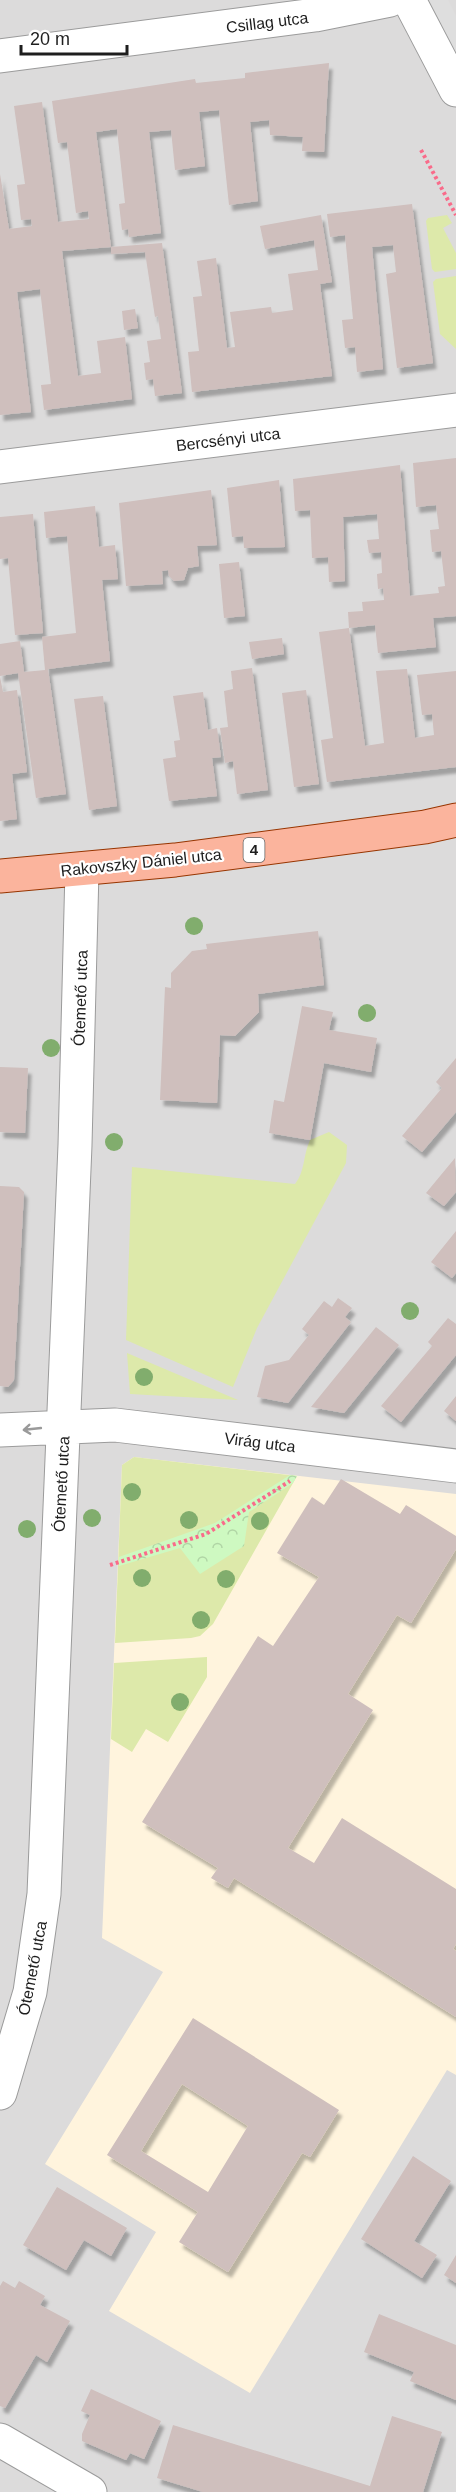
<svg xmlns="http://www.w3.org/2000/svg" width="456" height="2492" viewBox="0 0 456 2492" font-family="Arial,sans-serif">
<style>
.residential{fill:#dcdbdb}
.education{fill:#fff4dd}
.grass{fill:#dde9aa}
.park{fill:url(#park-crowns)}
.parking{fill:#dedede}
.building{fill:#cfbfbd;fill-rule:evenodd;filter:url(#shadow)}
.lines{fill:none;stroke-linecap:round;stroke-linejoin:round}
.minor-casing{stroke:#9b9b9b;stroke-width:35}
.tertiary-casing{stroke:#9b9b9b;stroke-width:35}
.primary-casing{stroke:#973501;stroke-width:35}
.path{stroke:#f96b8a;stroke-width:4;stroke-dasharray:3 3;stroke-linecap:butt}
.minor{stroke:#fff;stroke-width:33}
.tertiary{stroke:#fff;stroke-width:33}
.primary{stroke:#fbb49d;stroke-width:33}
.tree{fill:#81ad6d}
.oneway{stroke:#9a9a9a}
.labels{text-anchor:middle;stroke-width:4.5;stroke-linejoin:round;paint-order:stroke}
.shield{fill:#fff;stroke:#626262;stroke-width:1.5}
.shield-label{font-size:15px;font-weight:bold;fill:#1e1e1e}
.street-label{font-size:16px;fill:#1e1e1e;stroke:#fff}
</style>
<defs>
<pattern id="park-crowns" width="20" height="18" patternUnits="userSpaceOnUse" patternTransform="scale(1.5)"><rect width="20" height="18" fill="#cef9c1"/><path d="M2 6a3 3 0 1 1 6 0M12 15a3 3 0 1 1 6 0" fill="none" stroke="#b0d5a5"/></pattern>
<filter id="shadow"><feDropShadow dx="3.5" dy="6" stdDeviation="1.5" flood-color="#0004"/></filter>
</defs>
<rect width="100%" height="100%" fill="#efe8e4"/>
<path class="residential" d="M0,0H456V2492H0Z"/>
<path class="education" d="M134,1457L456,1494V2075L447,2070L250,2393L109,2311L156,2232L45,2164L163,1972L102,1938L122,1465Z"/>
<path class="grass" d="M447,215L452,223L443,228L456,253V269L435,272L432,269L426,221L428,218Z
M456,276V349L440,334L433,282L436,279Z
M329,1132L347,1145L346,1163L257,1328L233,1387L126,1340L132,1167L295,1184C305,1172 303,1155 310,1140Z
M127,1353L238,1400L130,1394Z
M134,1457L297,1476L213,1624L200,1636L191,1638L115,1643L122,1465Z
M207,1657V1677L168,1742L146,1729L132,1752L111,1739L114,1663Z"/>
<path class="park" d="M290,1475L297,1476L293,1483L249,1512L244,1546L200,1574L180,1548L119,1566V1557L215,1523Z"/>
<path class="parking" d="M428,0H448L456,16V54Z"/>
<path class="building" d="M329,63L324,152L302,151L303,137L270,135L269,120L250,122L258,201L229,205L219,110L199,112L205,166L175,170L171,130L149,132L161,233L129,237L128,229L122,230L119,204L125,203L117,129L96,132L111,247L62,251L78,376L101,373L97,341L125,337L132,399L44,410L41,385L51,384L40,289L17,292L31,412L0,415V174L9,229L32,226L31,219L21,220L17,185L25,184L14,106L42,102L58,222L89,219L88,211L76,213L67,142L58,143L52,101L195,79L196,83L245,78V73Z
M412,204L433,363L397,368L386,274L396,272L393,245L372,247L383,369L357,372L355,347L345,348L342,320L353,319L345,235L330,237L327,214Z
M321,215L332,282L320,284L332,376L192,392L188,352L199,351L193,297L202,296L197,261L216,258L227,348L235,347L230,312L271,307L272,313L293,310L288,274L318,270L314,240L265,249L260,226Z
M162,243L182,393L155,396L153,379L146,380L144,363L150,362L147,341L161,339L158,316L155,317L145,252L111,254V247Z
M135,309L138,328L124,330L122,311Z
M456,458V616L433,618L436,647L378,653L375,625L349,628L348,612L363,611L362,602L384,600L383,588L378,589L377,574L382,573L381,552L369,553L367,540L379,539L377,514L343,517L345,581L329,582L328,557L312,558L310,510L295,511L293,479L400,465L410,596L439,593L438,587L445,586L441,551L432,552L430,530L439,529L436,505L416,507L413,463Z
M279,480L285,547L244,548L243,536L232,537L227,488Z
M211,490L217,545L197,546L199,566L188,568L184,580L174,581L169,576L168,570L162,571L163,584L126,586L119,503Z
M95,506L99,547L115,545L118,579L102,580L110,661L48,669L66,794L36,798L18,673L0,676V644L20,641L24,672L45,670L42,637L76,633L67,536L46,538L44,512Z
M33,514L43,633L15,635L8,558L0,559V517Z
M239,562L245,616L224,618L219,564Z
M349,628L365,746L384,743L376,671L407,669L415,738L434,735L432,714L422,715L417,675L456,671V767L327,782L321,740L333,738L319,632Z
M282,638L284,654L252,659L249,642Z
M252,668L268,790L237,794L233,761L225,763L220,728L228,727L224,691L233,689L231,671Z
M0,677L3,692L17,690L27,772L12,774L17,819L0,821Z
M306,690L319,784L294,787L282,693Z
M203,692L208,730L217,728L221,757L212,758L217,796L169,801L163,759L176,757L174,741L180,740L173,696Z
M103,696L117,806L89,810L74,699Z
M318,931L324,985L258,994L259,1012L235,1036L220,1035L217,1103L160,1100L165,987L171,988V973L192,951L207,949L206,944Z
M302,1006L333,1012L329,1030L377,1038L371,1072L324,1063L310,1140L269,1133L274,1100L284,1102Z
M456,1058V1112L422,1152L402,1136L442,1088L436,1082Z
M0,1067L28,1068L25,1133L0,1132Z
M455,1158L456,1192L444,1206L426,1193Z
M0,1186L19,1187L24,1192L14,1380L8,1387L0,1386Z
M456,1231V1273L452,1278L431,1262Z
M338,1298L352,1308L345,1317L351,1322L288,1403L257,1397L265,1366L289,1360L309,1335L302,1329L324,1301L332,1307Z
M448,1318L456,1324V1355L401,1422L381,1406L432,1346L428,1342Z
M376,1327L399,1345L344,1413L311,1407Z
M456,1396V1421L444,1411Z
M341,1479L400,1514L406,1505L456,1536V1549L411,1623L397,1615L348,1694L373,1710L288,1848L314,1863L342,1818L456,1889V1944L453,1949L456,1951V2017L234,1878L228,1888L211,1878L218,1868L142,1822L258,1636L273,1646L319,1577L277,1553L312,1497L324,1505Z
M193,2018L339,2110L310,2157L302,2153L228,2272L179,2242L198,2212L107,2155ZM182,2084L248,2126L208,2192L141,2151Z
M413,2156L451,2181L414,2241L437,2255L422,2278L361,2239Z
M57,2187L127,2228L111,2256L84,2240L66,2270L23,2245Z
M456,2255V2283L444,2275Z
M3,2281L15,2288L19,2281L45,2296L40,2305L70,2321L47,2362L36,2355L5,2408L0,2406V2286Z
M379,2314L456,2345V2400L410,2381L414,2372L364,2352Z
M91,2389L161,2421L144,2459L130,2453L126,2460L82,2441V2434L90,2415L81,2411Z
M392,2416L442,2432L423,2492H203L157,2478L173,2425L370,2486Z"/>
<g class="lines">
<defs>
<path id="minor" d="M0,56L315,15L390,0
M0,467L456,410
M0,1430L115,1425L456,1466
M0,2093L30,1992L44,1894L75,1145L82,870
M0,2440L90,2492"/>
<path id="tertiary" d="M409,0L456,90"/>
<path id="primary" d="M0,876L175,860L425,827L456,820"/>
</defs>
<use href="#minor" class="minor-casing"/>
<use href="#tertiary" class="tertiary-casing"/>
<use href="#primary" class="primary-casing"/>
<path class="path" d="M421,150L456,215
M110,1565L206,1534L290,1481"/>
<use href="#minor" class="minor"/>
<use href="#tertiary" class="tertiary"/>
<use href="#primary" class="primary"/>
</g>
<g class="tree">
<circle cx="194" cy="926" r="9"/>
<circle cx="367" cy="1013" r="9"/>
<circle cx="51" cy="1048" r="9"/>
<circle cx="114" cy="1142" r="9"/>
<circle cx="410" cy="1311" r="9"/>
<circle cx="144" cy="1377" r="9"/>
<circle cx="132" cy="1492" r="9"/>
<circle cx="92" cy="1518" r="9"/>
<circle cx="189" cy="1520" r="9"/>
<circle cx="260" cy="1521" r="9"/>
<circle cx="27" cy="1529" r="9"/>
<circle cx="142" cy="1578" r="9"/>
<circle cx="226" cy="1579" r="9"/>
<circle cx="201" cy="1620" r="9"/>
<circle cx="180" cy="1702" r="9"/>
</g>
<defs><path id="oneway-shaft" d="M-6 0H5M1.5-3L5.5 0L1.5 3" fill="none" stroke-width="1.6" stroke-linecap="round" stroke-linejoin="round" transform="scale(1.5)"/></defs>
<use class="oneway" href="#oneway-shaft" transform="translate(32 1429) rotate(174)"/>
<g class="labels">
<rect class="shield" x="243.5" y="838" width="21" height="24" rx="4.5"/>
<g class="shield-label">
<text x="254" y="855">4</text>
</g>
<g class="street-label">
<text transform="translate(267 22) rotate(-7)" y="6">Csillag utca</text>
<text transform="translate(228 439) rotate(-7)" y="6">Bercsényi utca</text>
<text transform="translate(141 862) rotate(-6)" y="6">Rakovszky Dániel utca</text>
<text transform="translate(80 998) rotate(-88)" y="6">Ótemető utca</text>
<text transform="translate(260 1442) rotate(7)" y="6">Virág utca</text>
<text transform="translate(61 1484) rotate(-87)" y="6">Ótemető utca</text>
<text transform="translate(32 1968) rotate(-79)" y="6">Ótemető utca</text>
</g>
</g>
<path d="M21 45v9h106v-9" fill="none" stroke="#1e1e1e" stroke-width="3"/>
<text x="30" y="45" font-size="18" fill="#1e1e1e" stroke="#ffffff" stroke-width="4.5" paint-order="stroke">20 m</text>
</svg>
